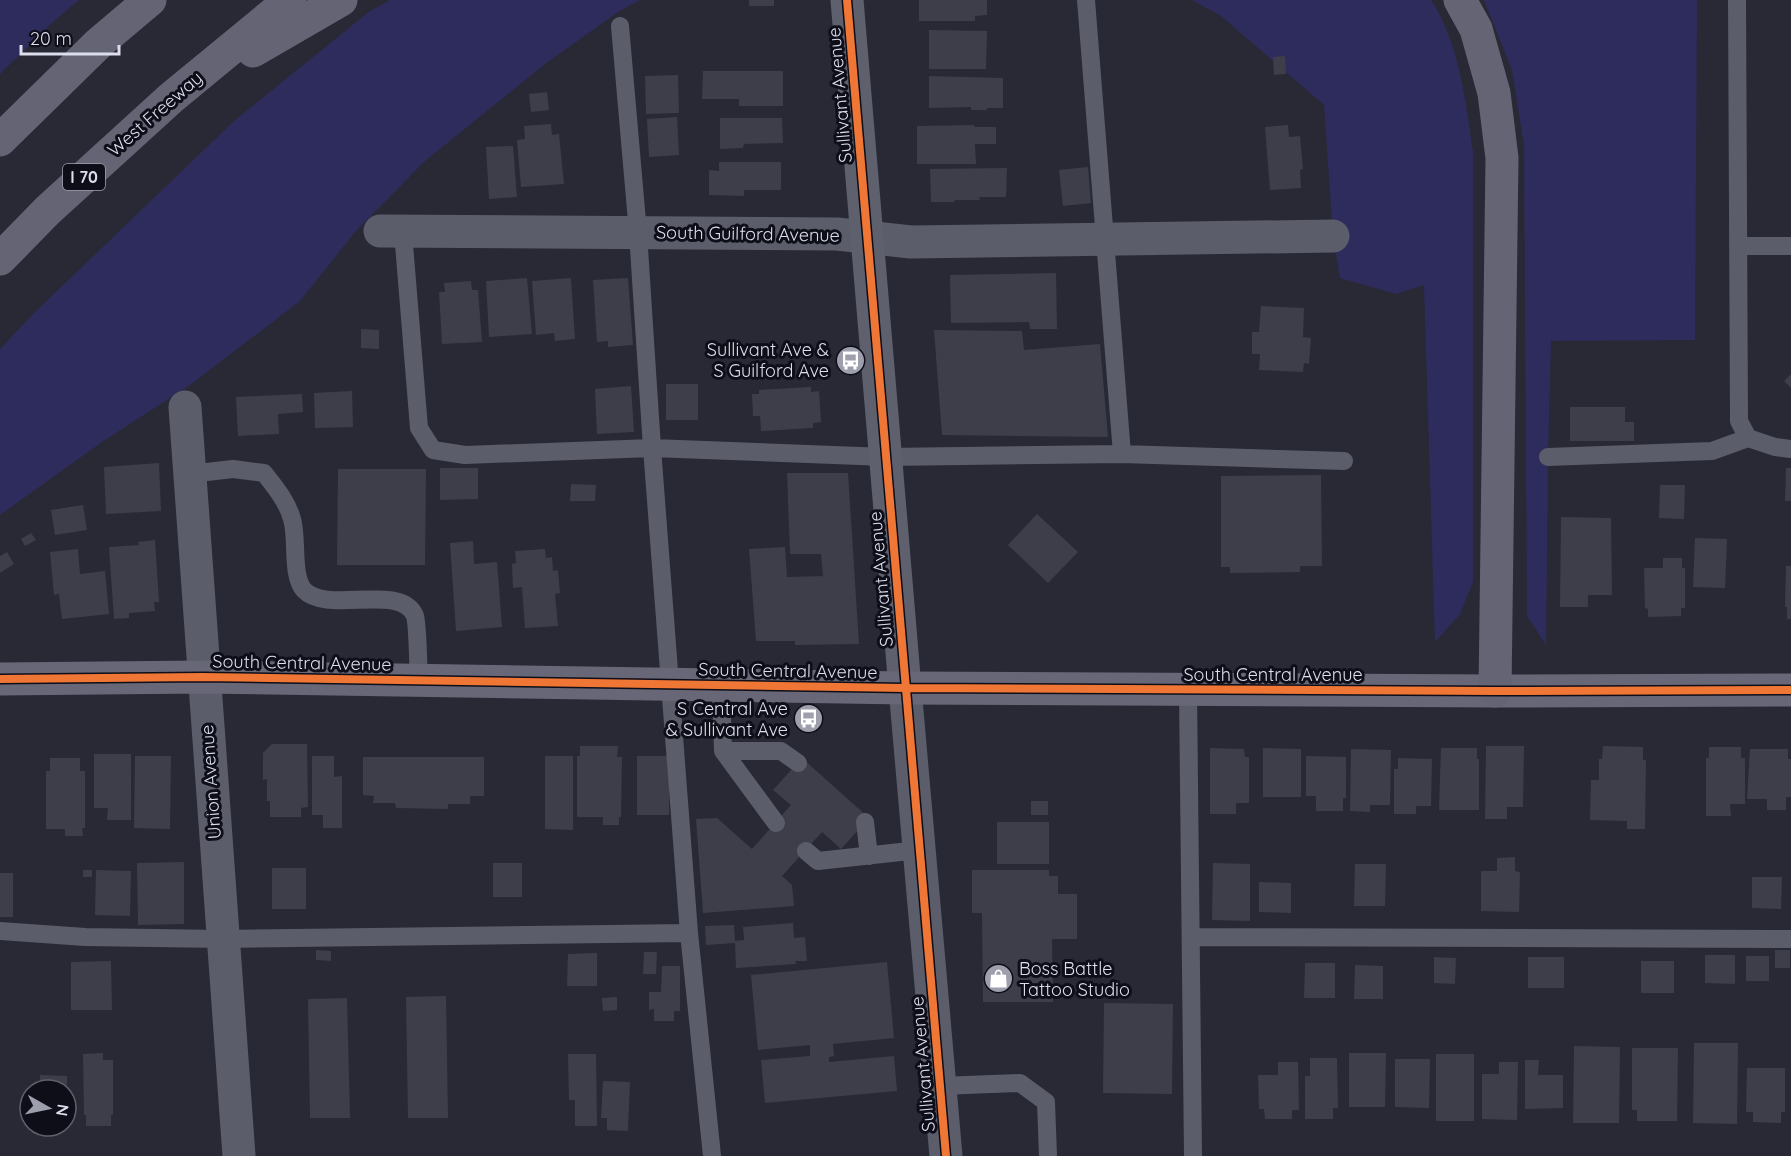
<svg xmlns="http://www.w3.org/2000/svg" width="1791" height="1156" viewBox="0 0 1791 1156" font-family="Quicksand,sans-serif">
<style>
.green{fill:#2d2c5c}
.building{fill:#3d3e49}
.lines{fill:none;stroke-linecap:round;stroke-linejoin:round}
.service{stroke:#5c5d6a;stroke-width:18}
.minor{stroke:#5c5d6a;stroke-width:33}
.tertiary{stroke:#5c5d6a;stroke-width:33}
.secondary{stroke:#5f606e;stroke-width:33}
.primary{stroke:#676777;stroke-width:33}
.motorway{stroke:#646475;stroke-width:33}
.cycleway-casing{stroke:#0e0e19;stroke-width:11}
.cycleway{stroke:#f07635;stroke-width:8}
.labels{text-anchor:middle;stroke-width:6;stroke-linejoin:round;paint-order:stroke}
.shield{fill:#0e0e19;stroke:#9ea0ae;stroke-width:1.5}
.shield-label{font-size:16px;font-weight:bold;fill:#dcdeee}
.street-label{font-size:18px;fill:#dcdeee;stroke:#0e0e19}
.poi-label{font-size:18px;fill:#dcdeee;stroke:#0e0e19;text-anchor:end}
</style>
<rect width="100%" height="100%" fill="#292935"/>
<path class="green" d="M0,0H79L53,22L0,74Z
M390,0H640L618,12L545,64L425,161L355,232L300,301L190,385L102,442L0,515V349L33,314L234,121L370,11Z
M1192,0H1431C1459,42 1466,103 1473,152V582L1460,614L1435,642L1424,285L1396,294L1340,278L1333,236L1324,105L1221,16Z
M1484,0H1697L1695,340L1551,341L1548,457L1546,645L1527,616L1524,145L1512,70Z"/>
<path class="building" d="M749,0H774V6H749Z
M919,0H987V15L975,16V21H919Z
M929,30L987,31L986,69H929Z
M1285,56L1286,74L1274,75L1273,57Z
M703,71H783V106H739V99H702Z
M678,75L679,113L646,114L645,76Z
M929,76L1003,78V108H987V110H971V107L929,108Z
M547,92L549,110L531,112L529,94Z
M677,117L679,155L649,157L647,119Z
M720,118H782L783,143L744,144L743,148L720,149Z
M551,124L552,135L559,134L564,184L521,187L517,140L525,139L524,126Z
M974,125L975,127H996V144H975L976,164H917V126Z
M1288,125L1289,137L1300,136L1303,169L1300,170L1301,188L1270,190L1265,127Z
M513,146L517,197L489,199L486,147Z
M719,162H781V190H744V196L709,195V170L719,171Z
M1088,167L1091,203L1063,206L1059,170Z
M1007,168L1006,197H979L980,200H954L955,202H931L930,169Z
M1056,273L1057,329H1030L1029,322L951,323L950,275Z
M527,278L532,334L489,337L486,281Z
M571,278L575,339L555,341L554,333L536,335L532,281Z
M628,278L633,345L608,347V341L597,342L593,280Z
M471,281L472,290H478L482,342L442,344L439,292H445L444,283Z
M1261,306L1304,308L1303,337L1311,338L1309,364L1304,363L1303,372L1259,370L1260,354H1252V332H1259Z
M361,329L379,330V349L361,348Z
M934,330L1022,331L1024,350L1100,344L1108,437L942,435Z
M1791,374V388L1784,381Z
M666,384H698V420H666Z
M631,386L634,432L597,434L595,389Z
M811,387V392L819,391L821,422L813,423V428L761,431L760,416H753L752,394H759V390Z
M352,391L353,427L315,428L314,393Z
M302,394L303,412L278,414L279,434L238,436L236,397Z
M1570,407H1625V422H1634V441H1570Z
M159,463L161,511L106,514L104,467Z
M440,468H478V499L440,500Z
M1786,468H1791V501H1785Z
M338,469H426L425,565H337Z
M787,473H848L859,644L795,645V641H756L749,549L785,547L787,577L823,576L821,554H790Z
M1321,475L1322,566H1300V572L1230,573V567H1221V476Z
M571,484L596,485L595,501H570Z
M1660,485H1685L1684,519L1659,518Z
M83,505L87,530L55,535L51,510Z
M1037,514L1078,552L1048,583L1008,545Z
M1561,517L1611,518L1612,595H1588V607H1560Z
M31,533L36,540L25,546L21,539Z
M1695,538L1727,539L1725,588L1693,587Z
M155,540L159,602H154L155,611L129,613V618L114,619L109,547L139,545L138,542Z
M473,541L474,564L497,562L502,627L456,631L450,543Z
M78,549L80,574L105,571L109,614L62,619L59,594L54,595L50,552Z
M545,549L546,558L552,557L553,571L558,570L560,593L555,594L558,626L525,628L522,587L513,588L512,564L516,563L515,551Z
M7,552L14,564L0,573V556Z
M1663,558H1682V568H1685V608H1681V616L1648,617V609L1645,608L1644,568H1663Z
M1786,566H1791V619H1787V607H1785Z
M272,744H307L308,807L301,808V817H270V801H267V779L263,780V753Z
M580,746H618L617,757H622L621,817H619V825H603V817H577V756H580Z
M1486,746H1524L1523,807H1507V819H1485Z
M1603,746L1643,747V760H1646L1645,829H1627V821L1590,820L1591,780H1599V759H1602Z
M1709,747H1741V758H1745V804H1730L1731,816H1706V758H1709Z
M1210,748L1244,749L1245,757H1249V803H1236V814H1210Z
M1263,748L1301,749V797H1263Z
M1441,748H1477V759H1479V810H1439Z
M1351,749L1391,750L1390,805H1370V812L1350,811Z
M1750,749H1788V759H1791V797H1786V810H1767V799H1747Z
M94,754H131V820H107L108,808H94Z
M135,756H171L170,829L134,828Z
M312,756H334V777L342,776V828H323V815H312Z
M545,756H573V830L545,829Z
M637,756H669V815H637Z
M1306,756L1346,757V798H1343V811H1316V796H1306Z
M363,757H484V796H470V804H448V809L396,808L395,803H373L374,796L363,795Z
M50,758H80V771H85V828H82L83,836H65V829H46V771H50Z
M802,758L869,818L841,849L822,832L782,876L792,885L794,906L703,913L696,819L717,818L752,849L791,805L773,790Z
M1398,758L1432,759L1431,806H1416V814H1394V769H1398Z
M1031,801H1048V815H1031Z
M997,822H1049V864H997Z
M1515,857V871L1520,872L1519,912L1481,911V871H1497V858Z
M184,862V924L138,925L137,863Z
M493,863H522V897H493Z
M1213,863L1250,864V921L1212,920Z
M1355,864H1386L1385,906H1354Z
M272,868H306V909H272Z
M83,870H92V877H83Z
M96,870L131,871L130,916L95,915Z
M972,870H1049V876H1058V894H1077V939H1052L1053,1002H983L982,913H972Z
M0,873H13V917H0Z
M1752,877H1782L1781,909L1752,908Z
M1259,882L1291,883V913L1259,912Z
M793,923L794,938L805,937L807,961H795L796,964L736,968L735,943L706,945L705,926L734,925L735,941L744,940L743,927Z
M316,950L331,951V961L316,960Z
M1775,950H1790V968H1775Z
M644,952H657L656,974H643Z
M597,953V986H567L568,954Z
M1705,955H1735V984L1705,983Z
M1746,956H1769V981H1746Z
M1434,957L1456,958L1455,984L1434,983Z
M1528,957H1564V988H1528Z
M111,961L112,1010H71V962Z
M1641,961H1674V993H1641Z
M887,962L894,1038L833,1044L834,1056L829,1057V1062L894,1056L897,1091L765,1103L761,1060L810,1056V1045L758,1050L751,975Z
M1305,963H1335V998H1304Z
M1355,965L1383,966V999H1354Z
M662,966H680V1011H674V1021H654V1009L649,1010V992H661Z
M446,996L448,1118H408L406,997Z
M617,997V1010L603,1011L602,998Z
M347,998L350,1118H310L308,999Z
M1104,1003L1173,1004L1172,1094L1103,1093Z
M1694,1043H1738L1737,1124L1693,1123Z
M1574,1046L1620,1047L1619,1123H1573Z
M1632,1048H1678L1677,1121H1637V1110H1632Z
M103,1053V1060H113V1115H111V1126H86V1115H84L83,1054Z
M1349,1053H1386L1385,1107H1349Z
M568,1054H596L597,1126H575V1100H569Z
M1436,1054H1474V1121H1436Z
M1310,1058H1337L1338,1108H1333V1119H1305V1076H1310Z
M1395,1059H1430L1429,1108L1395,1107Z
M1525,1060H1539L1538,1075H1563V1108L1525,1109Z
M1278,1062H1298L1299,1110H1292V1119H1265L1264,1109H1259L1258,1075H1278Z
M1499,1062H1518L1517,1120L1482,1119V1074H1499Z
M1747,1068H1785V1112H1781V1123L1753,1122V1112H1746Z
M40,1075L67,1076V1090H40Z
M603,1081L630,1082L628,1131L607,1130V1118H601Z"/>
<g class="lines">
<path class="service" d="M1086,0L1122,454
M1737,0L1739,421L1748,438L1775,447L1791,449
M620,26L638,233L652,448L689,933L712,1156
M403,232L419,428L433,450L465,455L652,448L886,457L1122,454L1344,461
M1738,246H1791
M1548,457L1712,451L1748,438
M189,474L233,469L264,473C275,487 287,501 292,519C298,538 291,576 304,590C327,615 401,582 415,616C418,626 418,668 419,680
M721,685L723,751L776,823
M1188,690L1193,1156
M723,751H781L798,763
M865,822L869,856
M806,851L818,861L919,850
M0,931L85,937L223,939L689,933
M1192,937L1791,939
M940,1086L1020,1083L1046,1102L1048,1156"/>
<path class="minor" d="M380,231L837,234L911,242L1333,236
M185,407L239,1156"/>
<path class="tertiary" d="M905,688L946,1156"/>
<path class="secondary" d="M847,0L905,688"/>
<path class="primary" d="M0,679L203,677L905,688L1495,691L1791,690"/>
<path class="motorway" d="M1460,0L1476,29L1494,93L1502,158L1495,691
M253,51L341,0
M0,140L99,43L150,0
M0,259L48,210L171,98L290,0"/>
<defs>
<path id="cycleway" d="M847,0L946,1156
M0,679L203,677L905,688L1495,691L1791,690"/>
</defs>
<use href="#cycleway" class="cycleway-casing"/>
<use href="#cycleway" class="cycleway"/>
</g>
<defs>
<symbol id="bus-disc" viewBox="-11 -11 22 22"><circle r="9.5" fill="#9d9fad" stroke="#0e0e19"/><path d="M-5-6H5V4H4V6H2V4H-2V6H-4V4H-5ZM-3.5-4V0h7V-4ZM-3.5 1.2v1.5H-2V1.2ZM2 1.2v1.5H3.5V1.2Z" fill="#fff"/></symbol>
<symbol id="shop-disc" viewBox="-11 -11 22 22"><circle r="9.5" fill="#9d9fad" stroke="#0e0e19"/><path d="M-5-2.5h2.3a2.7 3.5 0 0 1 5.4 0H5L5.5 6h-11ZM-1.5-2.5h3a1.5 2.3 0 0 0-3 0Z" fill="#fff"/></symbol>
</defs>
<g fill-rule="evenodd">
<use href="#bus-disc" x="834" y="344" width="33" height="33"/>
<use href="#bus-disc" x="792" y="702" width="33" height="33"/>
<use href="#shop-disc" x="982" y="962" width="33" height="33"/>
</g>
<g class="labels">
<rect class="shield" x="63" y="164" width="42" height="26" rx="4.5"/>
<g class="shield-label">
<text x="84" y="183">I 70</text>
</g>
<g class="street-label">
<text transform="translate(840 95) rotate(-95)" y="6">Sullivant Avenue</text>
<text transform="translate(155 114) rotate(-41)" y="6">West Freeway</text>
<text transform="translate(748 234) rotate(1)" y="6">South Guilford Avenue</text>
<text transform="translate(881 579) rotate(-95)" y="6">Sullivant Avenue</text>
<text transform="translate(302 663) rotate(1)" y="6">South Central Avenue</text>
<text transform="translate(788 671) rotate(1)" y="6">South Central Avenue</text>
<text x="1273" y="681">South Central Avenue</text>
<text transform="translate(211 782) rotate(-94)" y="6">Union Avenue</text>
<text transform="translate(923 1064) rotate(-95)" y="6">Sullivant Avenue</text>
</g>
<g class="poi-label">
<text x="829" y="356">Sullivant Ave &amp;<tspan x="829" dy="21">S Guilford Ave</tspan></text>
<text x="788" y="715">S Central Ave<tspan x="788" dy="21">&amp; Sullivant Ave</tspan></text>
<text x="1019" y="975" text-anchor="start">Boss Battle<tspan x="1019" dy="21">Tattoo Studio</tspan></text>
</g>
</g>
<g transform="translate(48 1108) rotate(99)"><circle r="28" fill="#0e0e19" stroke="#60616e" stroke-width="1.5"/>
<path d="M0-4.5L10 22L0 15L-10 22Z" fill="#9d9fad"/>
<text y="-9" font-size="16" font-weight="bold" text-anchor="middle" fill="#dcdeee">N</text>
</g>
<path d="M21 45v9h98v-9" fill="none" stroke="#dcdeee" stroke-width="3"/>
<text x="30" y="45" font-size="18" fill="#dcdeee" stroke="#0e0e19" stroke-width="4.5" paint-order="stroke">20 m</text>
</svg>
